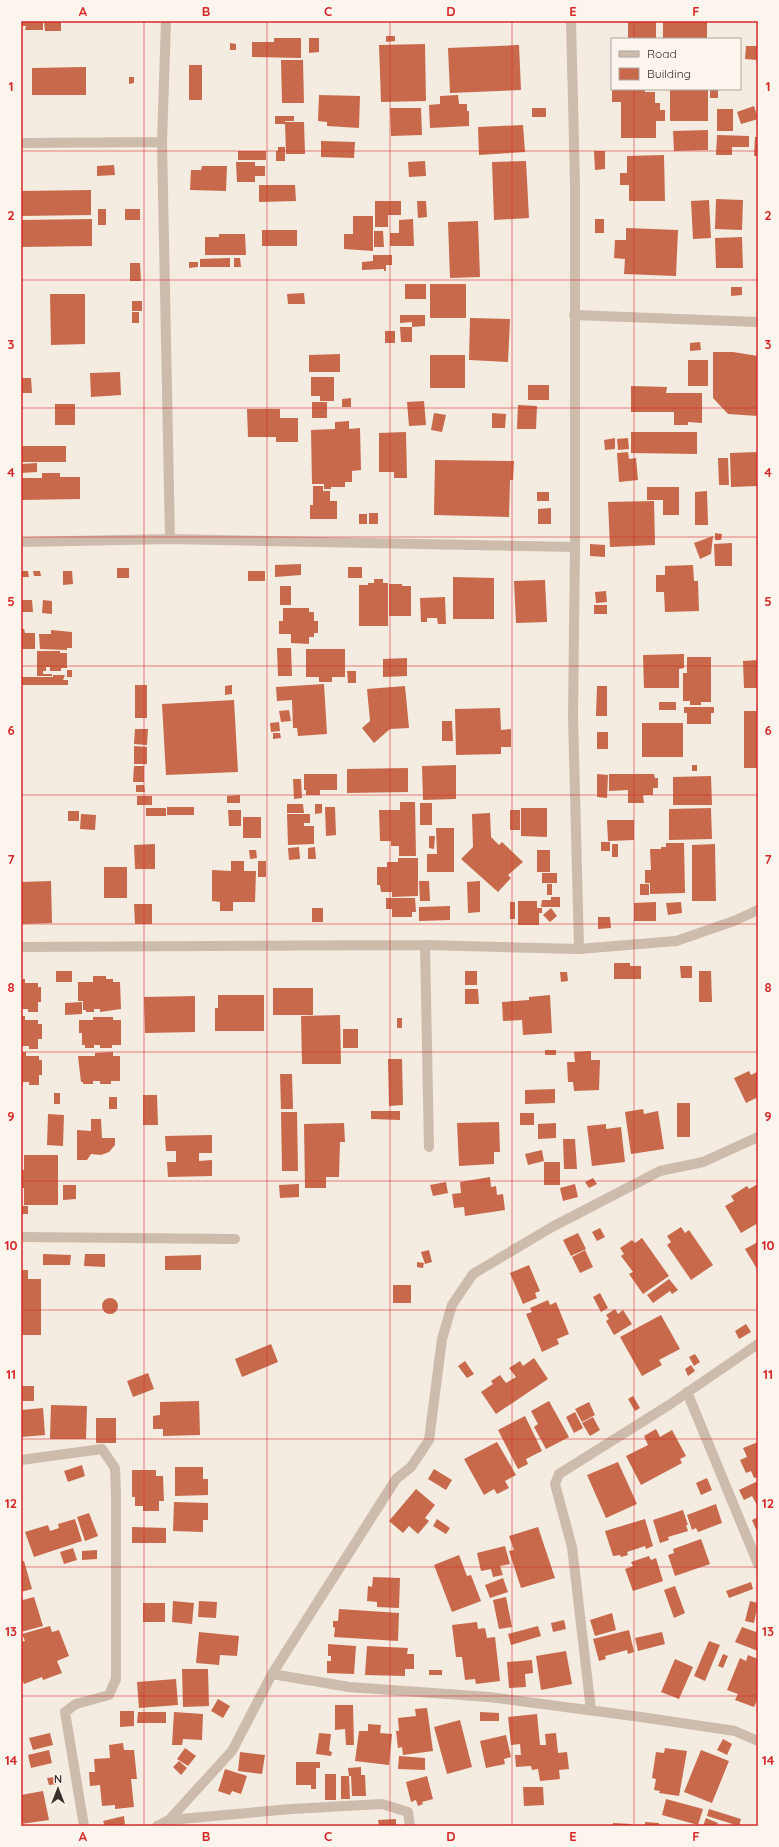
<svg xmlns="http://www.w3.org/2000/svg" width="779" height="1847" viewBox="0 0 779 1847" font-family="Quicksand,sans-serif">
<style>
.building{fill:#c8694b}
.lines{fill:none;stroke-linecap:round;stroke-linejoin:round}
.minor{stroke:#cdbbac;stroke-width:10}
.grid{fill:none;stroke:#d62828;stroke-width:1;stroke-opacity:0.55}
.neatline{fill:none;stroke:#d62828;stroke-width:1.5}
.grid-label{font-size:13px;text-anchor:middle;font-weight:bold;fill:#d62828}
</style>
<rect width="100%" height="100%" fill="#f4ebe1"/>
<path class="building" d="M21,21H43V30H25L26,26H21Z
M44,21H61V31H45Z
M628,21H656V39H628Z
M663,21H707V39H663Z
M386,36H395V41L386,42Z
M274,38H301V58L252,57V42H274Z
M309,38H319V52L309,53Z
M230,43L236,44V50H230Z
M425,44L426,101L381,102L379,45Z
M519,45L521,90L450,93L448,48Z
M746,46H758V60L745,59Z
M281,60H303L304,103H282Z
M189,65H202V100H189Z
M86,67V95H32V68Z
M129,77H134V83L129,84Z
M612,89H645V92H655V103H660V110H665V121H656V138H621V102H612Z
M670,89H708V121H670Z
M710,89H718V98H710Z
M319,95L360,96L359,128L327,126V122L318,121Z
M458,95L459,104H467V111H469V126L430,128L429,105L440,104V96Z
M754,106L758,119L741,124L737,112Z
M390,108H421L422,135L391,136Z
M532,108H546V117H532Z
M717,109H733V131H717Z
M275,116H294V121H285V124H275Z
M285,122H304L305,154H286Z
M523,125L525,152L479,155L478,127Z
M708,130V150L674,151L673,131Z
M717,135L749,136V147H732V155H716Z
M755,137H758V156H754Z
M321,141L355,142L354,158L321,157Z
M278,147H285V161H276V151H278Z
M238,151H266V160H238Z
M594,151H605V169L595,170Z
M664,155L665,201H629V185H620V173H627V156Z
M425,161L426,176L409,177L408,162Z
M526,161L529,218L494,220L492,162Z
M236,162H255V166H265V176H255V182H237Z
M114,165L115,175L97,176V166Z
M202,166H227L226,191L190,190L191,170H201Z
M259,185H295L296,201L259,202Z
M91,190V215L21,216V191Z
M716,199L743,200L742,230L715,229Z
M709,200L711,238L693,239L691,201Z
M375,201H401V215H388V227H375Z
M417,201H426L427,217L418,218Z
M98,209H106V225H98Z
M125,209H140V220H125Z
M353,216H373V251L344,249V234H353Z
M92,219V246L21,247V220Z
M413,219L414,246H390V233H399V220Z
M595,219H604V233H595Z
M478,221L480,277L450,278L448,222Z
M626,228L678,230L676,276L624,274L625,259L614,258L615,240H626Z
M262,230H297V246H262Z
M374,231H383L384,247H374Z
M219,234H245L246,255H205V237H219Z
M742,237L743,268H716L715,238Z
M373,255H392V265H386V271H384V269L362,270V262L373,261Z
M230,258V267H200V259Z
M234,258H240L241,267H234Z
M189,262H198V267L189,268Z
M130,263H140L141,281H130Z
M405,284H426V299H405Z
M430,284H466V318H430Z
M731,287H742V295L731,296Z
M304,293L305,304H288L287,294Z
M50,294H85V344L51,345Z
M132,301H142V311H132Z
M132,312H139V323H132Z
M400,315H425V326L412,327V322L400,323Z
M470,318L510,319L508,362L469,360Z
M400,327H412V342H401Z
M385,331H395V343H385Z
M700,342L701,350L690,351V343Z
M713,352H733L758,356V416L728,414L713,398Z
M340,354V372H309V355Z
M430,355H465V388H430Z
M688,360H708V386H688Z
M120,372L121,395L91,397L90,373Z
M311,377H334V401H320V396H311Z
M21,378H31L32,393H21Z
M528,385H549V400H528Z
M631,386L667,387L666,393H702V423L688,422V425H674V412H631Z
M351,398V407H342V399Z
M424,401L426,425L409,426L407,402Z
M312,402H327V418H312Z
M55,404H75V425H55Z
M518,405L537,406L536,429H517Z
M247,409H280V418H298V442H276V437H248Z
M434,413L446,415L442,432L431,430Z
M492,413L506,414L505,428H492Z
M349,421V429L360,428L361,470L352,471V482H345V487H331V489H324V484H312L311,430L335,429V422Z
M406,432L407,478H394V472H379V433Z
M631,432H697V454L631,453Z
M615,438V449L605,450L604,440Z
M628,438L629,449L618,450L617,439Z
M21,446H66V462H21Z
M628,452L629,459L636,458L638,480L619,482L617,453Z
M758,452V486L731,487L730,453Z
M718,458H728L729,485H719Z
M435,460L514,461L513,480H510L509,517L434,515Z
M37,463V472L21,473V464Z
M42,473H60V477H80V499L21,500V478H42Z
M313,486H323V491H330V501H337V519H310V505H313Z
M647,487H679V515H663V500H647Z
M707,491L708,525H695V492Z
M537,492H549V501H537Z
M654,501L655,545L610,547L608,502Z
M551,508V524H538V509Z
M369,513H378V524H369Z
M359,514H367V524H359Z
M715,533L722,534L721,540H715Z
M713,536L711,554L700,559L694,543Z
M732,543V566H715L714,544Z
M590,544L605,545V557L590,556Z
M301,564V575L275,577V565Z
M693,565L694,581H698L699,611L665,612L664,592H656V575H665V566Z
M348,567H362V578H348Z
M117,568H129V578H117Z
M21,571H28L29,577H21Z
M33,571H40L41,576H34Z
M63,571H72L73,584L63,585Z
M248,571H265V581H248Z
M453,577L494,578V619H453Z
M374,579H383V583H388V626H359V585H368V583H374Z
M545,580L547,622L516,623L514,581Z
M389,584H402V586H411V616H389Z
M280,586H291V605H280Z
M606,591L607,602L596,603L595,592Z
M445,597L446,624H438L437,618H427V622H421L420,598Z
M21,600H32L33,612H21Z
M43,600L52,601V614L42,613Z
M594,605H607V614H594Z
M283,608H309V612H314V621H318V633H314V637H309V644L291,643V634H279V621H283Z
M21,629H24L25,633H35V649H21Z
M51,630L72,632V648H67V650L40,649L39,634H51Z
M277,648H291L292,676H278Z
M306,649H345V677H332V682H319V677H306Z
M37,651H60V653H67V668H61V671H50V667H46V671H43V674H52V676H37Z
M684,654V668L679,669V688H644L643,655Z
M687,657H711V702H701V705H690V701H683V673H687Z
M407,658V676L383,677V659Z
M758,660V688H744L743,661Z
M67,670H72V677H67Z
M347,671H356V683H348Z
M53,675H65L63,680H68V685H21V677H53Z
M324,684L327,734L298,736L297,728H293L292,700L277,701L276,687Z
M135,685H147V718H135Z
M232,685V694L225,695V686Z
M405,686L409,728L390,729L374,743L362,728L370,721L367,689Z
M597,686H607V716H596Z
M234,700L238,772L166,775L162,704Z
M659,702H676V710H659Z
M684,707H714V713H711V724H687V713H684Z
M500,708L501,730L511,729V747H501V754L456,755L455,709Z
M289,710L291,721L281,722L279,711Z
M744,711H758V768H744Z
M442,721H452L453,741H442Z
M279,722L280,731L271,732L270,723Z
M642,723H683V757H642Z
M135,729H148L147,745L134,744Z
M597,732H608V749H597Z
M273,733H280L281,738L273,739Z
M134,746L147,747V764H134Z
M456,765V799L423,800L422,766Z
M692,765H697V771H692Z
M134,766H144V782H133Z
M408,768V792L347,793V769Z
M304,774H337V790H320V795H306V790H304Z
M597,774L608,775L607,798L597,797Z
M609,774H654L655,778H658V788H653V795H643L644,803H628V790L609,791Z
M711,776L712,805H673V777Z
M293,779H301L302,798L294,799Z
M136,785H144L145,792H136Z
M240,795V803H227V796Z
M137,796H152V805H137Z
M400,802H415L416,856H399V846H391V841H380L379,810H400Z
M420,803H432V825H420Z
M287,804H303L304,813H287Z
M315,804H322V813L315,814Z
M167,807H194V815H167Z
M325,807H335L336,835L326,836Z
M146,808H166V816H146Z
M521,808H547V837L521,836Z
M711,808L712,839L669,840V809Z
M228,810H241V826H229Z
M510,810H520V830H510Z
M68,811H79V821H68Z
M490,813L491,837L499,845L502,842L523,862L508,875L511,878L498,892L461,859L473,847L472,814Z
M81,814L96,815L95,830L80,829Z
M287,814H310V823H304V826H314V844L288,845Z
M243,817H261V838H243Z
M607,820H634V840L608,841Z
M436,828H454V872H427V854H437Z
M429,836H435L434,849L429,848Z
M601,842H610V851H601Z
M666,843H684L685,893L650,894V883H645V870H651L650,849H661V847H666Z
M155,844V869H135L134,845Z
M612,844H618V857H612Z
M715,844L716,901H692V845Z
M299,847L300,859L289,860L288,848Z
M315,847L316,859H308V848Z
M249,850H256L257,858L250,859Z
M537,850H550V872H537Z
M398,858H418V896L392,897V892H381L380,885H377V867H387V862H398Z
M231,861H244V871H256L255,902H233V911H220V902L212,901V870L231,871Z
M258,861H266V877H258Z
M104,867H127V898H104Z
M542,873H557V883H542Z
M51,881L52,923L21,924V882Z
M419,881H429L430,901H420Z
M480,881V912L468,913L467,882Z
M547,884H552V895H547Z
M640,884H649V895H640Z
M551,897H560V907H541L542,900H551Z
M386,898H415L416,912H412V917H392V909H386Z
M518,901H537V908H542V913H539V925H518Z
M510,902H515V919H510Z
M656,902V921H634V903Z
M681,902L682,913L668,915L666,903Z
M134,904H152V924H135Z
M450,906V920L419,921V907Z
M312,908H323V922H312Z
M551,908L557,916L550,922L543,915Z
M598,917H610L611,928L598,929Z
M614,963H630V966H641V979H614Z
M680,966H692V978H681Z
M56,971H72V982H56Z
M465,971H477V985H465Z
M699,971H711L712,1002H699Z
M560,972H567L568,981L561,982Z
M93,976H106V979H113V982H120L121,1009L100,1012V1009H94V1012H86V1010H83V1001H78V982H93Z
M21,979H25V983H38V987H41V1002H38V1012H28V1009H21Z
M273,988H313V1015H273Z
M465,989H478L479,1004H465Z
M218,995H264V1031H215V1008H218Z
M550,995L552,1033L523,1035L522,1020L503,1021L502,1002L529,1000V997Z
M195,996V1032L145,1033L144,997Z
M82,1002V1014L65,1015V1003Z
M340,1015L341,1064H302L301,1016Z
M21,1016H25V1020H38V1024H42V1039H38V1049H29V1046H21Z
M93,1017H113V1020H121V1045H112V1048H100V1045H94V1048H85V1045H82V1033H79V1020H93Z
M397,1018H402V1028H397Z
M343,1029H358V1048H343Z
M545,1050H556V1055H545Z
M591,1051V1060H600L599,1090L574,1091L573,1082H568L567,1062H575L574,1052Z
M21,1052H26V1056H39V1060H42V1075H39V1085H29V1082H23V1085H21Z
M113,1052V1056H120V1081H111V1084H100V1081H93V1084H83V1082H81L78,1056H95V1053Z
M388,1059H402L403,1105L389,1106Z
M749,1071L751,1075L757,1072L758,1074V1097L746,1103L734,1078Z
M280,1074H292L293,1109H281Z
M555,1089V1103L525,1104V1090Z
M54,1093H60V1104H54Z
M143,1095H157L158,1125H143Z
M109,1097H117V1109H109Z
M677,1103H690V1137H677Z
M643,1109L644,1114L658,1111L664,1149L631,1154L625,1112Z
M371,1111H400V1120L371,1119Z
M281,1112H297L298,1171H282Z
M520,1113H534V1125H520Z
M48,1114L64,1115L63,1146L47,1145Z
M91,1119H101L102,1138H115V1145L109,1152L101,1155L91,1154L87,1160H77V1130L91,1131Z
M499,1122L500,1152H494V1164L459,1166L457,1123Z
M344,1123L345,1142H340L339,1177H326V1188H305L304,1124Z
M556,1123V1138L538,1139V1124Z
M606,1124V1129L621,1127L625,1162L592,1166L587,1126Z
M212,1135V1153H199V1161L212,1160V1176L168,1177L167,1162H176V1151H166L165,1136Z
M563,1139H575L577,1169H564Z
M542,1150L544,1161L528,1165L525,1154Z
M24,1155H58V1205H24V1188H21V1170H24Z
M544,1162H560V1185H544Z
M490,1177L491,1187L496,1186L497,1195L503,1194L505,1210L465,1216L464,1207L454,1208L452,1194L461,1193L460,1182Z
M593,1178L597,1184L589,1188L585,1182Z
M446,1182L448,1193L433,1196L430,1185Z
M299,1184V1197L280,1198L279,1185Z
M575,1184L578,1197L563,1201L560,1188Z
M758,1184V1223L741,1233L725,1206L734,1201L731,1196L747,1186L749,1189Z
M63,1185H76V1199L63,1200Z
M21,1206H28V1214H21Z
M681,1227L685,1233L689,1230L713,1265L691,1280L667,1245L671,1242L667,1236Z
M600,1228L605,1237L597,1241L592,1232Z
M578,1233L586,1249L571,1256L563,1240Z
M642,1238L669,1276L643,1294L629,1274L633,1272L621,1256L624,1254L620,1248L632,1240L635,1243Z
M758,1242V1268L757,1269L745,1249Z
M429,1250L432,1262L425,1264L421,1252Z
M585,1250L593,1267L580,1273L572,1257Z
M43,1254L71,1255L70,1265H43Z
M85,1254H105V1267L84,1266Z
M201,1255V1270H165V1256Z
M417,1262L424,1263L423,1268L417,1267Z
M529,1265L540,1291L535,1293L537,1298L523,1304L510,1273Z
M21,1270H28V1279H41V1335H21Z
M669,1279L678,1290L672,1294L670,1291L653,1303L647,1295Z
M393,1285H411V1303H393Z
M600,1293L608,1308L601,1312L593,1297Z
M102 1306a8 8 0 1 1 16 0a8 8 0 1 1-16 0Z
M548,1300L550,1305L556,1302L569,1334L557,1339L559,1344L542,1352L526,1314L532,1312L530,1308Z
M615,1309L618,1314L623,1310L632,1324L614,1335L606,1321L609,1319L606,1315Z
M661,1315L680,1349L659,1360L662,1365L642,1376L620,1337Z
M746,1324L751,1332L739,1339L735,1331Z
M271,1344L278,1362L242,1377L235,1359Z
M695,1354L700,1362L694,1366L689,1357Z
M534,1358L548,1379L496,1414L481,1392L493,1384L491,1381L500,1375L506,1383L516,1377L509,1368L520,1361L523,1366Z
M465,1361L474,1374L467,1378L458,1366Z
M691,1365L695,1371L688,1376L685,1369Z
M148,1373L154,1389L133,1397L127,1381Z
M21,1386H34V1401H21Z
M633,1396L640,1408L635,1411L628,1399Z
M199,1401L200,1435L163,1436V1429H153V1416L160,1415V1402Z
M549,1401L569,1437L546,1449L534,1427L538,1424L531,1411Z
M589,1402L595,1415L582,1422L575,1409Z
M51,1405L87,1406L86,1439H50Z
M43,1408L45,1435L21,1437V1410Z
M575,1412L583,1428L574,1433L566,1417Z
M525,1416L542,1451L526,1459L528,1464L518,1469L498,1430Z
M593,1417L600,1430L590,1436L582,1423Z
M96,1418H116V1443H96Z
M656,1429L660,1437L672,1430L686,1456L680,1459L682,1463L641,1485L626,1456L648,1445L644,1436Z
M497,1442L516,1475L505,1481L509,1488L497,1494L494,1489L484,1495L464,1459Z
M758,1442V1477L754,1478L751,1471L746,1473L740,1460L747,1457L743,1448Z
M618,1462L637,1504L606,1518L587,1475Z
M82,1465L85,1476L68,1482L64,1471Z
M175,1467H203V1479H208V1495L175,1496Z
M434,1469L452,1480L446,1490L428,1479Z
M132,1470H156V1476H163L164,1501H159V1511H143V1506H135V1497H132Z
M707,1478L712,1490L701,1495L696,1483Z
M758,1481V1505H757L752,1496L744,1500L739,1490Z
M416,1489L435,1505L425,1518L429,1521L418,1534L409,1526L403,1533L389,1521Z
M174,1502L208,1503V1520H203V1532L173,1531Z
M716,1504L722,1523L698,1532L696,1528L692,1530L687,1515Z
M683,1510L688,1525H686L688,1531L668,1537L669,1540L660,1543L653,1520Z
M89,1513L98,1536L85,1541L77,1517Z
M758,1517V1534L752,1520Z
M75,1519L82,1541L34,1557L25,1532L48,1525L50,1531L59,1528L58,1524Z
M437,1519L450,1528L446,1534L433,1526Z
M645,1519L653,1546L646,1549L645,1546L627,1552L628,1555L621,1557L620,1555L613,1556L605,1531Z
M132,1527L166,1528V1543H132Z
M538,1527L555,1578L521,1588L509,1551L514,1550L509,1536Z
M701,1539L710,1564L675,1576L668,1555L674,1553L673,1549Z
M505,1546L510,1564L500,1566L503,1575L493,1577L491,1569L481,1571L477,1553Z
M73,1548L77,1560L64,1564L60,1552Z
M97,1550V1559L82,1560V1551Z
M459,1555L467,1576L471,1575L481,1601L452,1612L434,1565Z
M649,1556L651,1560L656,1558L663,1581L633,1591L625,1569L633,1566L631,1562Z
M24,1561L32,1589L21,1592V1562Z
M373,1577L400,1578L399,1608L377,1607V1602L367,1601L368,1586L372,1587Z
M503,1578L508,1592L490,1598L485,1585Z
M751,1582L753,1589L729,1598L726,1591Z
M675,1586L685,1613L674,1618L664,1590Z
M21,1594L23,1600L34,1597L43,1626L21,1632Z
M506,1597L512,1627L499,1629L493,1600Z
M173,1601L194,1603L192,1624L172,1622Z
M199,1601L217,1602L216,1618L198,1617Z
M750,1601L758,1603L754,1623L745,1621Z
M143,1603H165V1622H143Z
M339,1609L399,1613L398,1641L334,1637L335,1628L333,1627V1621H338Z
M612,1613L616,1630L595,1636L590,1620Z
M564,1620L566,1629L553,1632L551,1623Z
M477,1622L478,1629L485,1628L487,1638L495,1637L500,1681L476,1684L475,1679L465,1680L462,1657H456L452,1625Z
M50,1626L52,1632L59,1630L69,1656L57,1661L62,1673L43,1680L42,1677L24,1684L21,1677V1642L25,1641L22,1634Z
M538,1626L541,1636L511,1645L508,1634Z
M758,1626V1651L735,1642L742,1627L756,1632Z
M629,1630L634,1652L628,1654L627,1650L605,1656L606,1659L599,1661L593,1639Z
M199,1632L239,1636L237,1656L220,1655L219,1665L196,1663Z
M662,1632L665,1644L638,1651L635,1638Z
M709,1641L720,1645L705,1681L694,1676Z
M328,1644L356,1646L354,1674L327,1673V1661H331V1656H328Z
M367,1646L408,1648L407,1654H414V1669H405V1676L365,1675Z
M566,1651L572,1684L541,1690L536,1656Z
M723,1654L728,1656L723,1668L718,1666Z
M748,1655L758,1659V1698L754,1707L735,1700L738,1694L727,1690L740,1658L746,1661Z
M675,1659L693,1667L679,1699L661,1692Z
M532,1660L533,1673L525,1674L526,1687L509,1688L507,1662Z
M182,1669H208L209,1706L183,1707Z
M429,1670H442V1675H429Z
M176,1679L178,1705L139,1708L137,1682Z
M218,1699L230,1706L223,1718L211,1711Z
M335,1705H353L354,1745H346L345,1729L335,1730Z
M427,1708L433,1751L403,1755L402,1747L398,1748L396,1731H399L398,1718L416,1716L415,1709Z
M120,1711H134V1726L120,1727Z
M138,1712H166V1723H137Z
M174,1712L203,1714L202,1740L183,1739L182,1745H172Z
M480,1712L499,1713V1721H480Z
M537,1714L540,1745H546L545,1734L556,1733L558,1753L567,1752L569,1769L559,1770L560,1779L540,1781L538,1769L532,1770L531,1766L516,1767L515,1755H521L520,1744L511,1745L508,1717Z
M460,1720L472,1767L447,1774L434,1727Z
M368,1724L381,1725L380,1733L392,1734L389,1765L355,1761L359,1731H368Z
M50,1733L53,1745L33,1750L29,1738Z
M319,1733L331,1734L329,1751L332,1752L331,1756L316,1754Z
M506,1735L511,1757L504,1759L505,1764L486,1768L480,1741Z
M723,1739L732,1744L727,1755L717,1750Z
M123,1743L124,1750H134L137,1779H131L134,1807L115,1809V1805L102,1806L100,1785L90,1786L89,1772H95L94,1759L110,1758L109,1745Z
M185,1748L196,1756L188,1766L177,1759Z
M665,1748L687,1751L679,1796L659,1793L660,1791L654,1790L656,1779L652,1778L656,1752L664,1753Z
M49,1750L52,1763L31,1768L28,1755Z
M701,1750L729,1761L712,1803L684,1792Z
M240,1752L265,1755L262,1774L238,1771Z
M399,1756L425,1758V1770L398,1769Z
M179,1761L187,1768L181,1775L173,1767Z
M296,1762H320V1768H316V1789H311V1785H296Z
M361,1767V1775H365L366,1796H352L351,1776H349L348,1768Z
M225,1769L247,1776L241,1794L232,1791L230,1795L218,1791Z
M325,1774H336V1800H325Z
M341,1776H349L350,1799H341Z
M427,1776L433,1799L422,1802L423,1804L418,1806L416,1800L411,1802L406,1782Z
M55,1777L57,1784L49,1785L47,1778Z
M523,1787H543L544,1805L524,1806Z
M43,1791L49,1820L21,1824V1795Z
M666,1799L703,1809L698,1825L662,1815Z
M709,1809L741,1819L739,1826L707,1816Z
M124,1816L125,1825L105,1826L103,1821Z
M706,1818L718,1823L716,1826H703Z
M396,1819V1826H379L378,1820Z
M645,1822L659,1823V1826H645Z
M613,1823L631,1824V1826H613Z"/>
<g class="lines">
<path class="minor" d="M166,21L162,142L170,539
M571,21L575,184V547L573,716L579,949
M21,143L162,142
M574,315L758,322
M21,542L170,539L575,547
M425,945L429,1147
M21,947L425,945L579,949L676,941L734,921L758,910
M21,1237L235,1239
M687,1392L758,1564
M21,1460L102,1449L115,1468L116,1494V1679L109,1695L76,1704L65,1712L84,1826
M272,1674L349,1687L489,1697L641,1717L735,1731L758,1741
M591,1710L572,1547L555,1484L559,1474L669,1405L758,1344
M169,1820L291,1809L382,1804L408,1812L410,1826
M157,1826L169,1820L232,1751L272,1674L396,1479L411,1467L429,1440L442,1339L452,1305L473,1274L552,1227L660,1171L703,1162L758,1137"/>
</g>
<path class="grid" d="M144,21V1826M267,21V1826M390,21V1826M512,21V1826M634,21V39M634,89V1826M21,151H758M21,280H758M21,408H758M21,537H758M21,666H758M21,795H758M21,924H758M21,1052H758M21,1181H758M21,1310H758M21,1439H758M21,1567H758M21,1696H758"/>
<rect width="779" height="1847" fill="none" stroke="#fbf5ee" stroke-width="44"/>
<rect x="611" y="38" width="130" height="52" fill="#fbf5ee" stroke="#aea6a0"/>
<rect x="619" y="51" width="20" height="6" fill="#cdbbac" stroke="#aea6a0"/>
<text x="647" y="58" font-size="12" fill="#3b302b">Road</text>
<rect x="619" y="68" width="20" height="12" fill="#c8694b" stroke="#aea6a0"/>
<text x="647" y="78" font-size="12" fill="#3b302b">Building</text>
<g transform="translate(58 1789)" stroke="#fbf5ee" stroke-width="3" paint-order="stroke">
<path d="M0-3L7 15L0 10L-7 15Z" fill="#3b302b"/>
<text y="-6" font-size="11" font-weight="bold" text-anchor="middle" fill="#3b302b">N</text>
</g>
<rect x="22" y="22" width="735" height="1803" class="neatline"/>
<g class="grid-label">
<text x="83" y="16">A</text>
<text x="206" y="16">B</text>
<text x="328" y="16">C</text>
<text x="451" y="16">D</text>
<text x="573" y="16">E</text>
<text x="696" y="16">F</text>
<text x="11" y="91">1</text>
<text x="768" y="91">1</text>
<text x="11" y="220">2</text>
<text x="768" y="220">2</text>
<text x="11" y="349">3</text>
<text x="768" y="349">3</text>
<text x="11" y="477">4</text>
<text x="768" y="477">4</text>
<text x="11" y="606">5</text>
<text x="768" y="606">5</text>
<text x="11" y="735">6</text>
<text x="768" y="735">6</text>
<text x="11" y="864">7</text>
<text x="768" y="864">7</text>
<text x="11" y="992">8</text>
<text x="768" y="992">8</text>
<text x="11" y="1121">9</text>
<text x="768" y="1121">9</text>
<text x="11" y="1250">10</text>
<text x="768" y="1250">10</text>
<text x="11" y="1379">11</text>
<text x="768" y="1379">11</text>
<text x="11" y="1508">12</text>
<text x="768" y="1508">12</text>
<text x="11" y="1636">13</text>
<text x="768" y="1636">13</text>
<text x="11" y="1765">14</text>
<text x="768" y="1765">14</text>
<text x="83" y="1841">A</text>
<text x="206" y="1841">B</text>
<text x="328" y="1841">C</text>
<text x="451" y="1841">D</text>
<text x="573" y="1841">E</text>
<text x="696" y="1841">F</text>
</g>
</svg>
